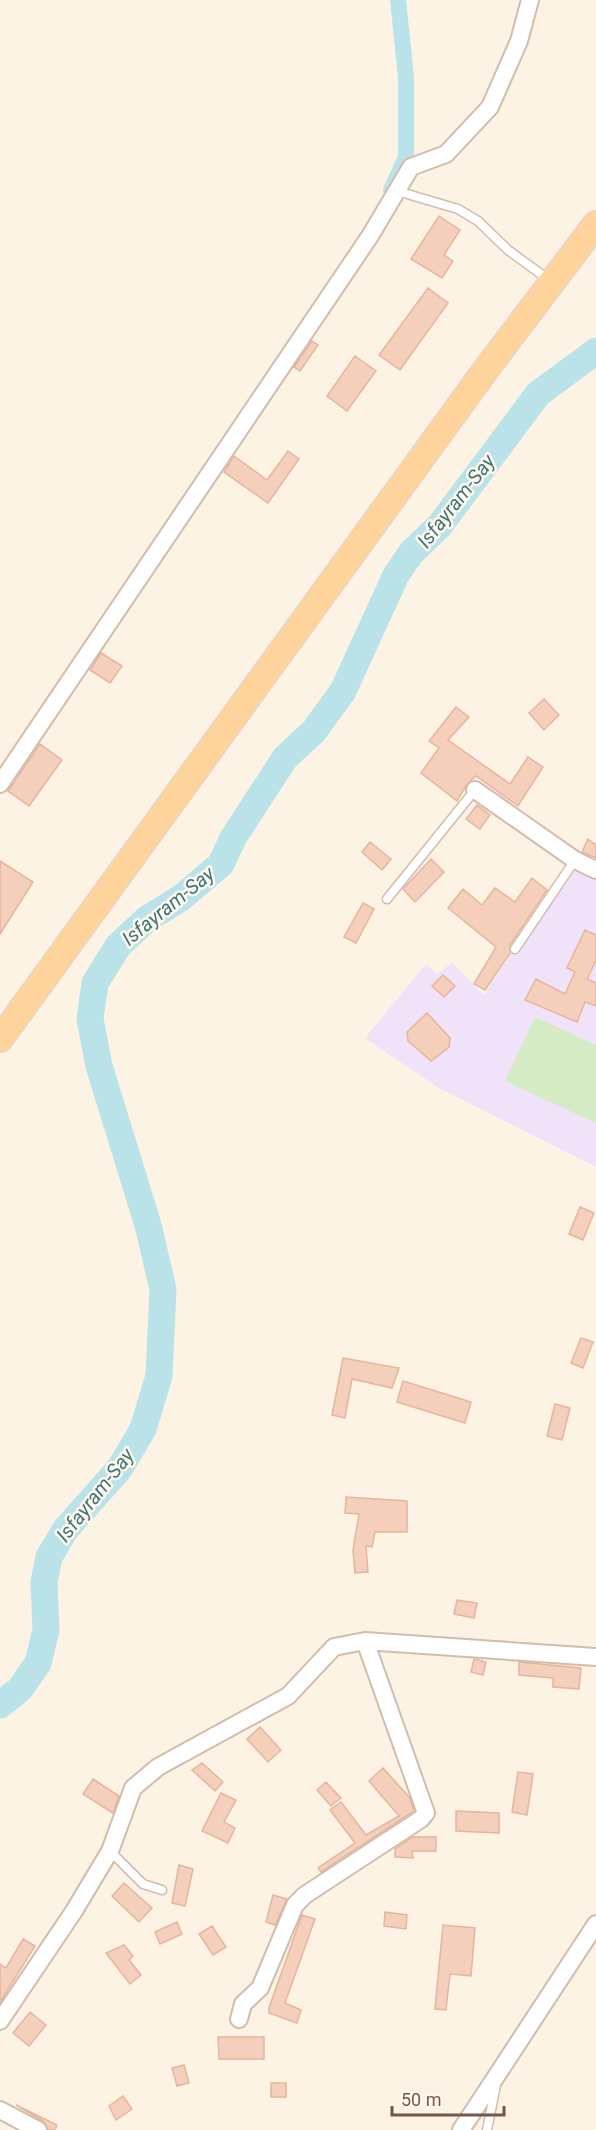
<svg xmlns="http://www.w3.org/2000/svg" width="596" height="2130" viewBox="0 0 596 2130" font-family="Roboto,sans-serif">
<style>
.education{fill:#f0e2f9}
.green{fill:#d5ebc3}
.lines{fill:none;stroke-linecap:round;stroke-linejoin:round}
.canal{stroke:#b9e3e8;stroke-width:16}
.river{stroke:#b9e3e8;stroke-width:27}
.building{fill:#f3cfbc;stroke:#e7b49c;stroke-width:1.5}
.service-casing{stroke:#d1bcad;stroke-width:11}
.minor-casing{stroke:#d1bcad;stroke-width:20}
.primary-casing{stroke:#dcd3d0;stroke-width:28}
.service{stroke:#fff;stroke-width:8}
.minor{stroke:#fff;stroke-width:16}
.primary{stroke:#fed49c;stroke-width:26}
.labels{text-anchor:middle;stroke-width:5;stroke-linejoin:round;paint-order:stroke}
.water-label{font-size:20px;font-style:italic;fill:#3c767d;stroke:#fff7ec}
</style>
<rect width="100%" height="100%" fill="#fdf3e5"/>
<path class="education" d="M579,871L596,879V1167L439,1088L365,1038L426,964L437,974L452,963L484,995L561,875Z"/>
<path class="green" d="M535,1017L596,1045V1123L505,1081Z"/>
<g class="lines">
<path class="canal" d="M391,190L406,157V77L398,0"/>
<path class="river" d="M0,1705L20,1689L38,1663L46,1630L44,1582L49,1557L65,1530L120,1468L143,1429L159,1376L163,1289L148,1225L99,1066L90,1019L95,983L118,946L147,919L181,898L221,864L233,838L285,758L314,731L343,691L396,575L411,553L440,525L538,394L596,351"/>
</g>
<path class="building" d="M439,216L460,230L444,255L453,261L442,278L411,259Z
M428,288L448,303L400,370L379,355Z
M312,341L318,345L300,371L294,367Z
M355,356L376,371L347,411L327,396Z
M288,451L299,459L268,503L224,472L234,456L267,480Z
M101,653L122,666L110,683L90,670Z
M544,699L559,715L544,730L529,713Z
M456,707L469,717L448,740L510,784L528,757L543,767L518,806L476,776L467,784L457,801L421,773L439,748L429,741Z
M40,744L62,760L29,806L8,791Z
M477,805L490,815L480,829L466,819Z
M588,839L596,845V858L582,852Z
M370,842L391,859L382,870L362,852Z
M431,859L444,872L415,902L403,889Z
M0,861L33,882L0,934Z
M532,878L547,890L510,945V953L485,990L474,984L496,947L448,908L463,889L482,905L495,888L515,902Z
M363,903L374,909L356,943L344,937Z
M585,930L596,935V961L587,979L596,983V1006L585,1002L577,1022L525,1000L536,979L565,994L575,972L567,968Z
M443,975L455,986L444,997L432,986Z
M427,1013L450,1038L449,1047L431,1061L408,1041L407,1032Z
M580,1207L594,1213L583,1240L569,1234Z
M581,1338L593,1342L583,1368L571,1363Z
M343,1358L399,1368L392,1388L352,1379L345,1418L332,1415Z
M403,1381L471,1402L465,1423L397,1402Z
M555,1404L570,1408L562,1440L547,1436Z
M346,1497L407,1501V1532H375L372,1547L366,1546L368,1572L355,1573L353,1550L359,1514L345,1513Z
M457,1600L477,1603L474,1618L454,1614Z
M474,1659L486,1662L483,1675L471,1672Z
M519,1662L581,1668L579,1689L553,1687V1678L519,1675Z
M260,1727L281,1750L268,1762L247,1739Z
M202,1763L223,1782L215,1791L192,1770Z
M383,1768L410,1798L414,1811L321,1872L318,1868L355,1843L330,1810L341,1802L366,1835L399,1816L369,1781Z
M518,1772L533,1774L527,1815L512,1812Z
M93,1779L119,1796L113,1813L83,1794Z
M326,1782L341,1798L331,1806L317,1790Z
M221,1793L236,1800L224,1822L235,1828L228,1843L202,1831Z
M456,1811L499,1813V1833L456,1831Z
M413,1837H436V1851H412L413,1858L395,1857V1849Z
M179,1865L193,1869L185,1906L172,1903Z
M124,1883L152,1908L139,1922L112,1896Z
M273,1895L287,1899L275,1925L266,1922Z
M385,1912L407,1915L406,1929L384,1926Z
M302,1915L315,1919L285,2003L301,2010L297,2023L269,2013V2008Z
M177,1922L182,1934L160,1944L155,1932Z
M443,1925L475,1928L471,1976L450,1974L446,2010L435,2009Z
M212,1926L226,1947L213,1955L199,1934Z
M23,1939L35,1946L0,2002V1964L6,1968Z
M124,1945L133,1956L129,1960L141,1975L130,1984L106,1953Z
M30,2012L46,2025L29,2046L13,2033Z
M218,2037H264V2059H219Z
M184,2065L189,2083L177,2086L172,2068Z
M271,2083H286V2097H271Z
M123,2096L132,2109L116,2120L109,2106Z
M16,2105L57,2125L55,2130H48L43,2121Z"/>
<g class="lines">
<defs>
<path id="service" d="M397,191L458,209L478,221L508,250L549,280
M387,899L475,790
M515,949L575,860
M110,1851L143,1884L162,1890
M487,2130L496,2085"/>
<path id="minor" d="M0,784L370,236L411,167L446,154L490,107L519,41L530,0
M475,790L575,860L596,870
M239,2019L243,2004L260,1988L295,1905L305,1895L421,1819L426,1813L365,1641
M0,2021L74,1911L110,1851L133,1788L158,1767L288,1696L334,1647L365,1641L596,1657
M0,2110L38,2130
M461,2130L596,1924"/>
<path id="primary" d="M0,1039L487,368L596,224"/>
</defs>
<use href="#service" class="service-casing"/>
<use href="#minor" class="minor-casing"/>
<use href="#primary" class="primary-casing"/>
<use href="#service" class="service"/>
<use href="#minor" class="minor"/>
<use href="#primary" class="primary"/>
</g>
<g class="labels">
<g class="water-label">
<text transform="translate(456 501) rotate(-52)" y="7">Isfayram-Say</text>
<text transform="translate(168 906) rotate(-39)" y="7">Isfayram-Say</text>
<text transform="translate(95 1495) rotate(-52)" y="7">Isfayram-Say</text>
</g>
</g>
<path d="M392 2106v9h112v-9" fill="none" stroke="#775749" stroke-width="3"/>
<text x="401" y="2106" font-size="18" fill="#775749" stroke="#fff7ec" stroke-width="4.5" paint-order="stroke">50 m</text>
</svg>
